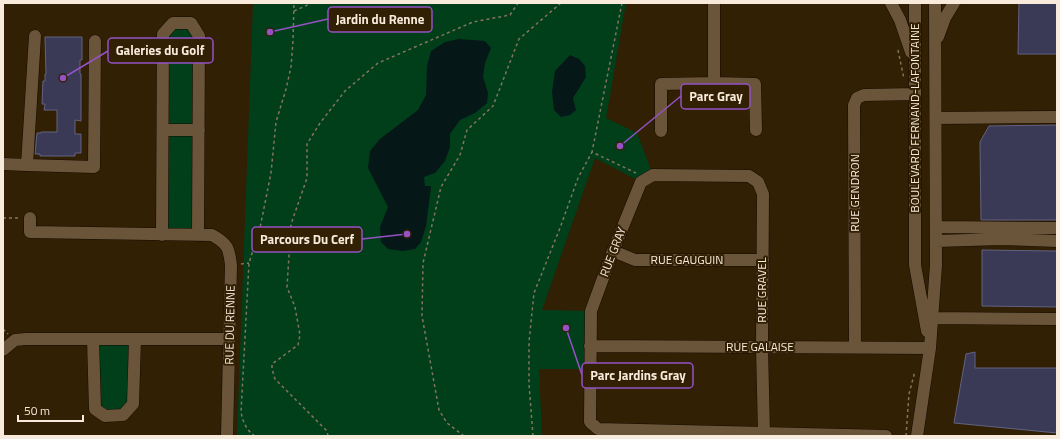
<svg xmlns="http://www.w3.org/2000/svg" width="1060" height="439" viewBox="0 0 1060 439" font-family="'Titillium Web',sans-serif">
<style>
.green{fill:#003f1a}
.water{fill:#061718}
.building{fill:#3a3a56;stroke:#626382}
.lines{fill:none;stroke-linecap:round;stroke-linejoin:round}
.minor-casing{stroke:#170a00;stroke-width:13}
.path{stroke:#84745e;stroke-width:1.5;stroke-dasharray:3 3;stroke-linecap:butt}
.minor{stroke:#6a553a;stroke-width:12}
.labels{text-anchor:middle;stroke-width:4;stroke-linejoin:round;paint-order:stroke}
.street-label{font-size:12px;fill:#f8ebdc;stroke:#322005}
.leader{fill:none;stroke:#9452c5;stroke-width:1.5}
.callout-dot{fill:#9452c5;stroke:#322005;stroke-width:1.5}
.callout{fill:#322005;stroke:#9452c5;stroke-width:1.5}
.callout-label{font-size:13px;text-anchor:middle;font-weight:bold;fill:#f8ebdc}
</style>
<rect width="100%" height="100%" fill="#322005"/>
<path class="green" d="M253,3H626L606,118L637,133L653,175L641,182L595,158L542,310L591,311L590,369H539L542,436H237Z
M173,23H191L199,36L198,235H162L163,34Z
M93,339H135L133,404L123,415L95,409Z"/>
<path class="water" d="M459,39L485,41L491,48L485,63L483,77L488,93L487,103L475,113L460,120L450,134V147L445,161L435,173L424,177L425,186H431L426,226L421,242L415,249L403,251L388,249L381,242L380,227L388,207L368,168L370,151L380,139L418,110L426,95L427,66L431,51L445,42Z
M570,55L579,59L585,66L586,77L573,98L576,110L570,115L561,117L554,110L552,92L555,71Z"/>
<path class="building" d="M1019,3H1057V54H1018Z
M45,37H82V60H80V74H81V121L75,120V134H81V153H75V156H40V154H35L37,133H41V132H57V110H44L45,104H42L43,81H45V74H46Z
M1057,125V220H981L980,142L989,126Z
M982,250L1057,251V307L982,306Z
M975,352V368H1057V433L954,423L966,354Z"/>
<g class="lines">
<defs>
<path id="minor" d="M891,3L900,20L911,52
M915,3V265L927,331
M938,37L945,18L954,3
M714,83L755,84L756,130
M936,118L1057,117
M163,130H199
M661,131V84L714,83V3
M3,164L27,165L35,36
M27,165L94,167L95,41
M30,218V232L212,235C228,244 229,248 231,265L227,436
M936,227L1057,228
M162,235L163,34L173,23H191L199,36L198,235
M936,241L1001,239L1057,241
M613,251L635,260H763
M932,318L1057,319
M93,339L95,409L105,416L123,415L133,404L135,339
M590,346L930,348
M855,347L854,105L857,98L864,95L915,94
M3,350L15,340L26,339H229
M764,433L762,347L763,194L758,182L749,176L653,175L641,182L613,251L591,311L590,422L598,429L886,436
M917,436L930,348L936,265L935,3"/>
</defs>
<use href="#minor" class="minor-casing"/>
<path class="path" d="M622,3L592,152L636,173
M294,11L312,3
M898,50L904,79
M3,218H20
M241,264L249,263
M3,329L8,334
M255,436C246,430 243,422 241,412L249,263L260,228L271,173L276,122L286,89L291,67L293,41L294,3
M328,436L327,431L275,379L272,369V364L298,345L300,335L295,307L287,287L291,224L307,178V144L320,123L345,91L378,63L473,22L510,15L518,3
M464,436L447,423L439,410L422,316L423,263L441,187L460,155L467,130L493,106L519,39L561,3
M533,436L529,384V342L534,293L560,228L578,178L592,152
M906,436L909,394L915,371"/>
<use href="#minor" class="minor"/>
</g>
<g class="labels">
<g class="street-label">
<text transform="translate(915 118) rotate(-90)" y="4">BOULEVARD FERNAND-LAFONTAINE</text>
<text transform="translate(855 193) rotate(-90)" y="4">RUE GENDRON</text>
<text transform="translate(613 252) rotate(-69)" y="4">RUE GRAY</text>
<text x="687" y="264">RUE GAUGUIN</text>
<text transform="translate(762 290) rotate(-90)" y="4">RUE GRAVEL</text>
<text transform="translate(230 325) rotate(-89)" y="4">RUE DU RENNE</text>
<text x="760" y="351">RUE GALAISE</text>
</g>
</g>
<path class="leader" d="M270 32L328 19M63 78L108 51M620 146L681 96M407 234L362 239M566 328L582 375"/>
<g class="callout-dot">
<circle cx="270" cy="32" r="4"/>
<circle cx="63" cy="78" r="4"/>
<circle cx="620" cy="146" r="4"/>
<circle cx="407" cy="234" r="4"/>
<circle cx="566" cy="328" r="4"/>
</g>
<g class="callout">
<rect x="328" y="7" width="104" height="25" rx="4"/>
<rect x="108" y="38" width="105" height="25" rx="4"/>
<rect x="681" y="84" width="69" height="25" rx="4"/>
<rect x="252" y="227" width="110" height="25" rx="4"/>
<rect x="582" y="363" width="111" height="25" rx="4"/>
</g>
<g class="callout-label">
<text x="380" y="24">Jardin du Renne</text>
<text x="160" y="55">Galeries du Golf</text>
<text x="716" y="101">Parc Gray</text>
<text x="307" y="244">Parcours Du Cerf</text>
<text x="638" y="380">Parc Jardins Gray</text>
</g>
<rect width="1060" height="439" fill="none" stroke="#f8ebdc" stroke-width="8"/>
<path d="M18 415v6h65v-6" fill="none" stroke="#f8ebdc" stroke-width="2"/>
<text x="24" y="415" font-size="12" fill="#f8ebdc" stroke="#322005" stroke-width="3" paint-order="stroke">50 m</text>
</svg>
